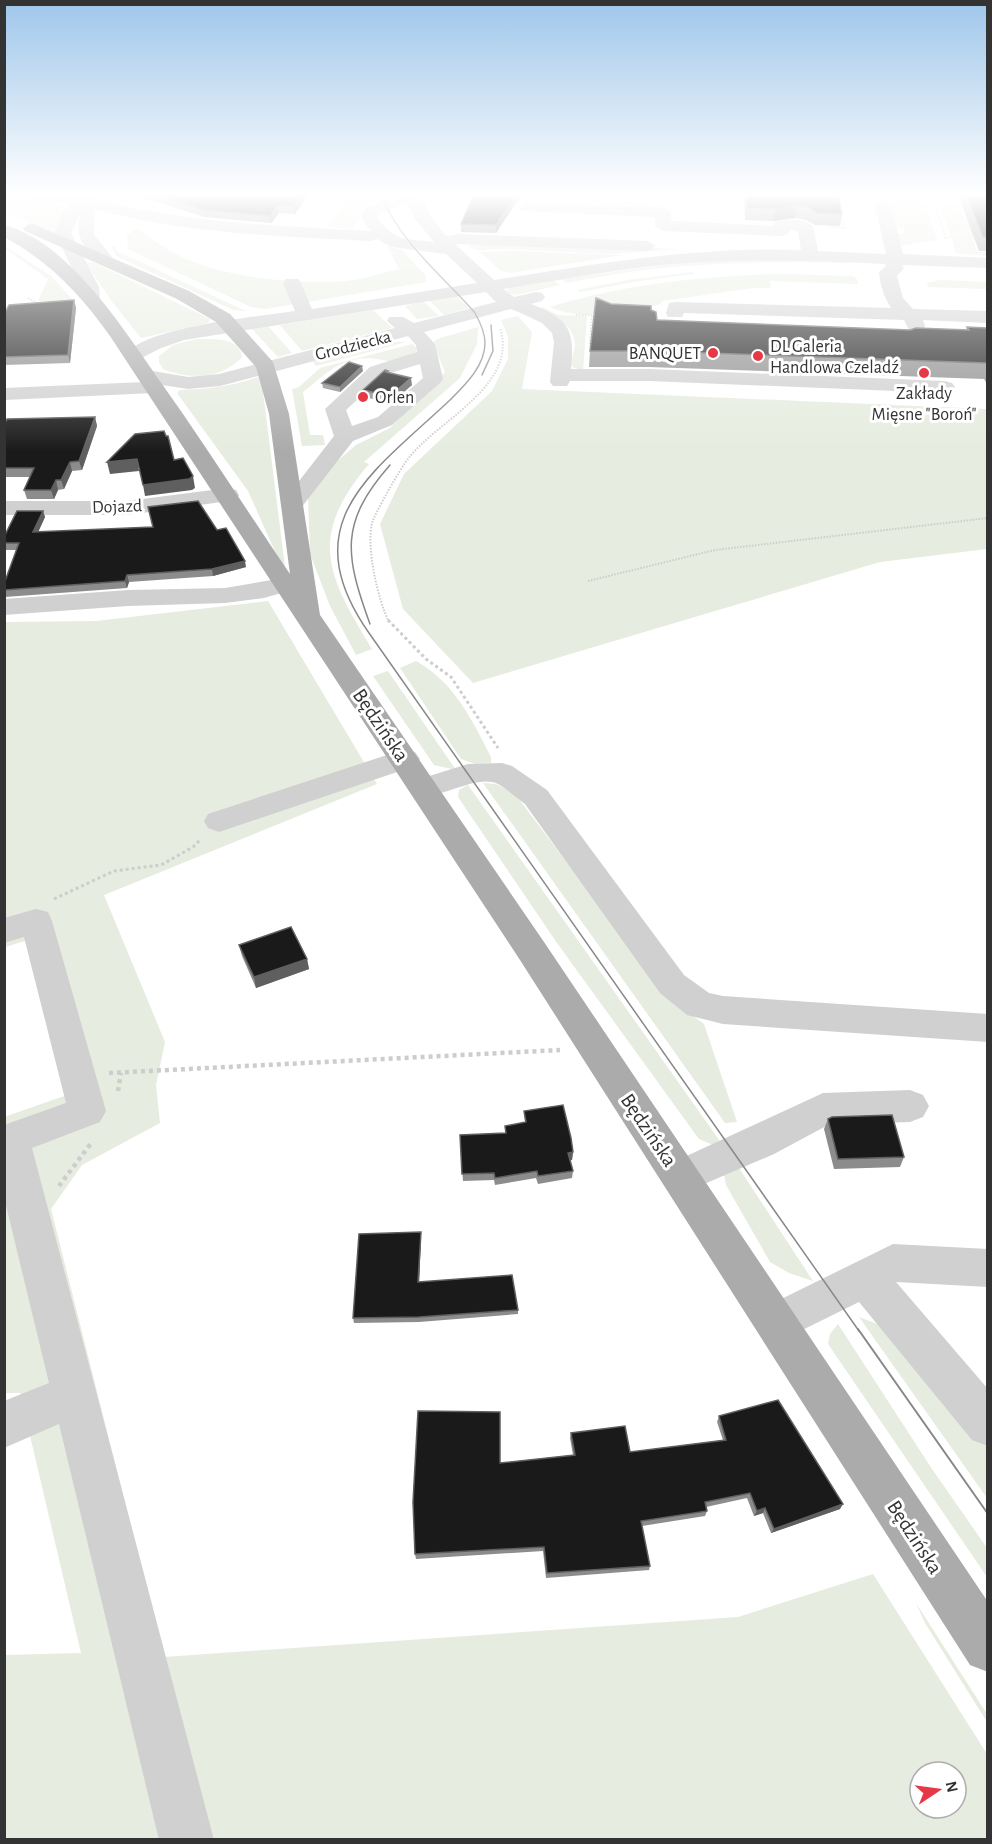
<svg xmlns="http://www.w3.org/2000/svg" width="992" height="1844" viewBox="0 0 992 1844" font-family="'Alegreya Sans',sans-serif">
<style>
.green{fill:#e6ecdf;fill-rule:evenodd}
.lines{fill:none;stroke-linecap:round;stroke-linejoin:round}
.path-far2{stroke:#cdcdcd;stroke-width:2;stroke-dasharray:1.5 1.5;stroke-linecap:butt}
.path-far1{stroke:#cdcdcd;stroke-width:3;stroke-dasharray:3 3;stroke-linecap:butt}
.path{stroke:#cdcdcd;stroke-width:4.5;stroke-dasharray:4 4;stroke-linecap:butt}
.minor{fill:#d0d0d0;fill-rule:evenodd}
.major{fill:#ababab;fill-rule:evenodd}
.tram-far1{stroke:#888;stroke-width:1.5}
.tram{stroke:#888;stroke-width:2}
.wall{fill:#8c8c8c}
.shaded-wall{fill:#5f5f5f}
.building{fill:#1a1a1a;stroke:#5f5f5f;stroke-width:1.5}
.poi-dot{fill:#e63946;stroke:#fff;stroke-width:2}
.labels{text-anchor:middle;stroke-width:6;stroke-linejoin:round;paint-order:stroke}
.far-street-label{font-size:18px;fill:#333;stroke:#fff}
.far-poi-label{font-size:18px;fill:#333;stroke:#fff;text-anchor:start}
.street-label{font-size:21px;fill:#333;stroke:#fff}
</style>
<rect width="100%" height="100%" fill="#fff"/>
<path class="green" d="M350,194H364L366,205L352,229L328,227Z
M587,194H648L647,206L585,203Z
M878,194H922L923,197L913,199L926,205L937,240L897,246L894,234H905L904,229L892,228Z
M5,198L67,207L58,222L56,234L5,211Z
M940,206H958L963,216L987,217L974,228L950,235Z
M137,228C155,242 174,255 196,263C235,278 304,285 345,281C363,280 381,273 399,269L387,246L402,250L426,276V282L265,309L251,307L128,249L127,235Z
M979,231L987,240H973L977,252H987V256L956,253L951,237Z
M465,242L681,249L610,254L507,249L479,250L471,248Z
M5,246L51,276L74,301H38L48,279L5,249Z
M116,246V250L125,255L246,311L233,310L116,256L112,247Z
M510,251L623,255L510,273L501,271L480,252Z
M700,260H849L850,263C754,260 661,263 567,283L561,279Z
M93,262L210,319L208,323L141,338L113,303L86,263Z
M692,272L695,274L640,281L580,292L577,290L628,280Z
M781,274L853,276L857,279L858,284L770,281L771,288H753L661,301L662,303L657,305C625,311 580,322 550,307C625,284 704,276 781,274Z
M553,280L560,285L516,295L505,292L509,288Z
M939,280L987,282V289L928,287L927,283Z
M456,296L469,308L444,315L429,300Z
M423,301L439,316L417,319L405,306Z
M542,307L558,315L587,316L583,371L572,367C570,358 575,353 575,344C574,324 554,317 540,308Z
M373,310L392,328L302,351L280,325Z
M518,316L532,332L522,389L987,409V549L880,562L473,683L403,609L380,524L404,474L492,391L508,359V337L501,320Z
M268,326L292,353L278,357L252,329Z
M478,327L477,344L460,378L364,462L369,464C307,537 327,575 372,649L356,655L330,606L310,554L308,496L323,473L356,445L390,428L445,372L433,343L437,339Z
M197,339C213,339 240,337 242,357C222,379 189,380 163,369L159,362V356L173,345Z
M388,342H406L316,366L313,362Z
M412,344L417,348C412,372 384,358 368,358C361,358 348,361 341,364C328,370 315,383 303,392L310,435H323L325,445L302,446L292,389L299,387L320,368Z
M261,376L285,567L278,558L248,491L177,393L180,390C209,389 233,386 261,376Z
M268,601L377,784L104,895L165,1042L156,1085L160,1123L82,1165L51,1209L164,1657L738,1617L873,1574L987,1754V1839H5V1655L81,1653L20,1393H5L4,1117L70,1094L25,941L5,947V622L96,621ZM920,1772H956V1808H920Z
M416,661C454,682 472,720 491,757V763L475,764L461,759L400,668Z
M388,671L456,770L434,765L373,676Z
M483,783L496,784L515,794L670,999L704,1024L737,1122L725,1123Z
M468,785L727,1151L699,1139L557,943L458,797L459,790Z
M739,1168L813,1281L789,1273L770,1262L726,1185L724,1174Z
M859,1317L880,1325L987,1443V1498Z
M838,1324L930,1466L987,1548V1577L828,1344L830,1334Z
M916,1603L987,1714V1722L925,1623Z"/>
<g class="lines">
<path class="path-far2" d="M693,194H700
M738,194V197
M931,194L946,238
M935,205H967
M829,227L844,228L841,214
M944,238L975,230
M28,298L37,303L53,302
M576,315H592
M590,344L592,315
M588,581L715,550L988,518
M389,622C378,600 366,548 372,523C374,515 401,467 408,459C436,421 519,386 500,328"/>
<path class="path-far1" d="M388,620L426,659L451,677L498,748
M54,899L114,871L161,865L193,847L201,839"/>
<path class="path" d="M109,1073L560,1050
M118,1091L121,1073
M59,1186L92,1142"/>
<path class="minor" d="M17,194L80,196L82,194H99L95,199C185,223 278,226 371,231L361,218L365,208L404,194H420L431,217L446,236L459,234L648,241L656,246L648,251L455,244L494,280C596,264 697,246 801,250L798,231L790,230L788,234L782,236L663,231L655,226V217L521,211L519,208L527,203L663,207L671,212V221L773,226L775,222C786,219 805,218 813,226L818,251L886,254L875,206L883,201L891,206L903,254L988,258V268L902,265L904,268L897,276L903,298L913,309L988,311V323L923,320L925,326L923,330H909L904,320L684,313L682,317H668L666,313L669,303L675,302L891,308C884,297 880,285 879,272L886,266L885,264C824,261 763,259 702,262C635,265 569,279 503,289L514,297L536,292L542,293L545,297L542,301L531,304C569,319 575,329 571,369H649L945,381L952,383L955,387L952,391L945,393L649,381H570L567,386H553L550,382L554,342L552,333L542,323L523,314L511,309L424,332L435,344L443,379L440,383L392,425L353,441L301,508L293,510L285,508L282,503L334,436L325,409L370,367L417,352L416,345L408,336L220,386L188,389L162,385L164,387L161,391L154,393L4,400V388L145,382L140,380L137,376L140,372L147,370L188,377L219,374L395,328L387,321L389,317H403L414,323L496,302L486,292L184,340L161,348L134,362L127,360L124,356C145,326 258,317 295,311L283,283L286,279H298L301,283L312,309L477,283L446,254L392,247L377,239L371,241C279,236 185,234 95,209L94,234L115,261L112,265H100C84,242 75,244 80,214L71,233L99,287L100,298L97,302H85L81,287L55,233L62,214L71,204L25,199ZM407,203L415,219L434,242C403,238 398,243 377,218L378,214ZM420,364L423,378L378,417L352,426L346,410L384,375Z
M228,488L236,490L239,495L236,500L127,515H4V501H127Z
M283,578L292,580L295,585L292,590L264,598L225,603L128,606L4,615V599L128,590L225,588Z
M405,749L415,752L420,759L415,766L219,832L208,828L204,821L208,814Z
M502,763L512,766L547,790L684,975L709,993L723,996L988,1014V1042L723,1024L687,1015L660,993L525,804C517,798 507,789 498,784C475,773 439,802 413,795L409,788L413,781L468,764Z
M36,909L48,912L52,921L106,1111L100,1122L32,1148L214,1840H159L59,1424L4,1448V1401L49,1383L4,1197V1125L66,1103L24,937L4,943V918Z
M910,1090L923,1095L929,1106L923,1117L910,1122L828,1125L774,1154L681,1194L667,1189L661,1177L667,1165L823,1093Z
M893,1244L988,1249V1287L896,1282L988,1389V1446L972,1440L859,1302L776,1343L761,1337L755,1323L761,1309Z"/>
<path class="major" d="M31,223L189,291L230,314L273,362L289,414L320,615L544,942L988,1602V1672L970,1665L520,960L110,336C81,295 49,261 4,237V225C69,241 126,333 162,384C206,446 247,511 290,574L269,414L256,367L216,322L177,299L25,231L23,228Z"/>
<path class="tram-far1" d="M381,194C399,242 442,275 475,313C480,322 485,332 485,343C485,366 465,385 450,400C374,472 291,521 369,633L859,1331
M482,375L493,351L491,325
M370,624C345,555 339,523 390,465"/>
<path class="tram" d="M858,1329L988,1514"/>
</g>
<path class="wall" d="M133,194H309L295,214L279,213L271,223L204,217Z
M522,194L496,233L461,232V224Z
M744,194H842V197H839L842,214L840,226L815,225L806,220L795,218L773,221L745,220Z
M958,194H987V251H979Z
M74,300L76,308L70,363L4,365V314Z
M611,304L651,310L657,320L910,330H966L967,327L987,328V384L984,379L649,367H589L590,351Z
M363,371L340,392L323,388L322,383Z
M388,373L412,385L391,403L364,397L363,390Z
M95,417L97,426L82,470L72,471L64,489L58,490L54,499H27L24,490L30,477H4V424Z
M43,511L45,517L38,532L217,530L246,567L213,576L129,582L127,588L5,597L4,584L17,550H4V537Z
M239,945L307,959L309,969L256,988L242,956Z
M524,1111L573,1152L572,1160H570L573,1171L572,1178L538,1184L536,1178L495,1185L494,1180L463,1181L460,1135L505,1133V1126L525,1122Z
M828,1119L904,1157L900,1167L834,1169L824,1129Z
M421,1237L419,1282L518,1310V1314L419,1322L354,1323L353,1318Z
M719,1416L840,1509L771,1533L763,1513L754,1516L747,1498L706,1507L707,1511L705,1516L642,1526L650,1566L649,1570L546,1578L543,1551L416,1559L415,1554L500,1463L573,1455L570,1438L571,1433L630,1452L723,1440L717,1422Z"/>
<path class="shaded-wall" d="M303,194H309L295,214L294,206Z
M517,194H522L496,233V225Z
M278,206L279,213L271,223L270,216Z
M797,206L795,218L773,221L775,209Z
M74,300L76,308L70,363L68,355Z
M362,366L363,371L340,392V387Z
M411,378L412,385L391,403L390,396Z
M95,417L97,426L82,470L79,461Z
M137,459L139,471L110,474L107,462Z
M70,462L72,471L64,489L61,480Z
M193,476L195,488L192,490L145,496L143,485Z
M56,480L58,490L54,499L51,490Z
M43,511L45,517L35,539L33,532Z
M245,561L246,567L213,576L212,569Z
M127,575L129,582L127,588L125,581Z
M307,959L309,969L256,988L254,977Z
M573,1152L572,1160L567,1161L568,1153Z
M421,1232V1237L419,1286L418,1282Z
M843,1504L840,1509L771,1533L774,1529Z
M765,1508L763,1513L754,1516L757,1511Z"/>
<path class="building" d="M153,194H303L294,206H278L270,216L203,210Z
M474,194H517L496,225L461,224Z
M746,194H838L842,214L817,213L808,207L797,206L775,209L747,208Z
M966,194H987V237H983Z
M596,298L611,304L651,306V310L656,312L657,320L910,330L916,328L969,330L967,327L987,328V363L651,351H590Z
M74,300L68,355L4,357V314L9,305Z
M349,362L362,366L340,387L322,383Z
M385,370L388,371L386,372L411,378L390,396L363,390Z
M95,417L79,461L70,462L61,480H56L51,490H24L34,468H4V424L7,419Z
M164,431L166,436H168L174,460L183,458L193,476L189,479L143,485L137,459L107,462L135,434Z
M198,501L217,530L226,528L245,561L212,569L127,575L125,581L4,590V584L19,543H4V537L17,511H43L33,532L153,527L148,507Z
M291,927L307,959L254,977L239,945Z
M563,1105L571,1138L573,1152L568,1153L573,1171L538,1176L537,1171L495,1178L494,1173L462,1174L460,1135L506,1133L505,1126L526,1122L524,1111Z
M892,1115L904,1157L838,1159L828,1119L832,1117Z
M421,1232L418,1282L512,1275L518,1310L419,1317L353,1318L359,1234Z
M778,1400L843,1504L774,1529L765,1508L757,1511L750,1493L705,1502L707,1511L641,1521L650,1566L547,1573L544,1547L415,1554L413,1502L418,1411L500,1412V1463L575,1455L571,1433L625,1426L630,1452L726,1440L719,1416Z"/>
<linearGradient id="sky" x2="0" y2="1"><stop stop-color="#9ec6ea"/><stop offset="0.43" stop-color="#fff"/><stop offset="1" stop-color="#fff" stop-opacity="0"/></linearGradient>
<rect width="992" height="452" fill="url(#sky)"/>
<g class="poi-dot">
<circle cx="713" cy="353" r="6"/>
<circle cx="758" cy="356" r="6"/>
<circle cx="924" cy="373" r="6"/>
<circle cx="363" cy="397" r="6"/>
</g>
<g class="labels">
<g class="far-street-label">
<text transform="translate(353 345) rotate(-14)" y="6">Grodziecka</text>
<text transform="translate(117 506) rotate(-2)" y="6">Dojazd</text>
</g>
<g class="far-poi-label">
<text x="770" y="352">DL Galeria<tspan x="770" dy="21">Handlowa Czeladź</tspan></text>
<text x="701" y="359" text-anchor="end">BANQUET</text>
<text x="924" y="399" text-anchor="middle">Zakłady<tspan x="924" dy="21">Mięsne "Boroń"</tspan></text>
<text x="375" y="403">Orlen</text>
</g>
<g class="street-label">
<text transform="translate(381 725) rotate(56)" y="7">Będzińska</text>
<text transform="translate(649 1130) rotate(56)" y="7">Będzińska</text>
<text transform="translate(915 1537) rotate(57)" y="7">Będzińska</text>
</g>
</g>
<rect width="992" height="1844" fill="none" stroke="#333333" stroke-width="12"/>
<g transform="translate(938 1790) rotate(77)"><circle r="28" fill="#ffffff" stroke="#adadad" stroke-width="1.5"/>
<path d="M0-4.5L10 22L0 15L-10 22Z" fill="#e63946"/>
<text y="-9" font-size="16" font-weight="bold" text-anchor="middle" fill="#333333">N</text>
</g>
</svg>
